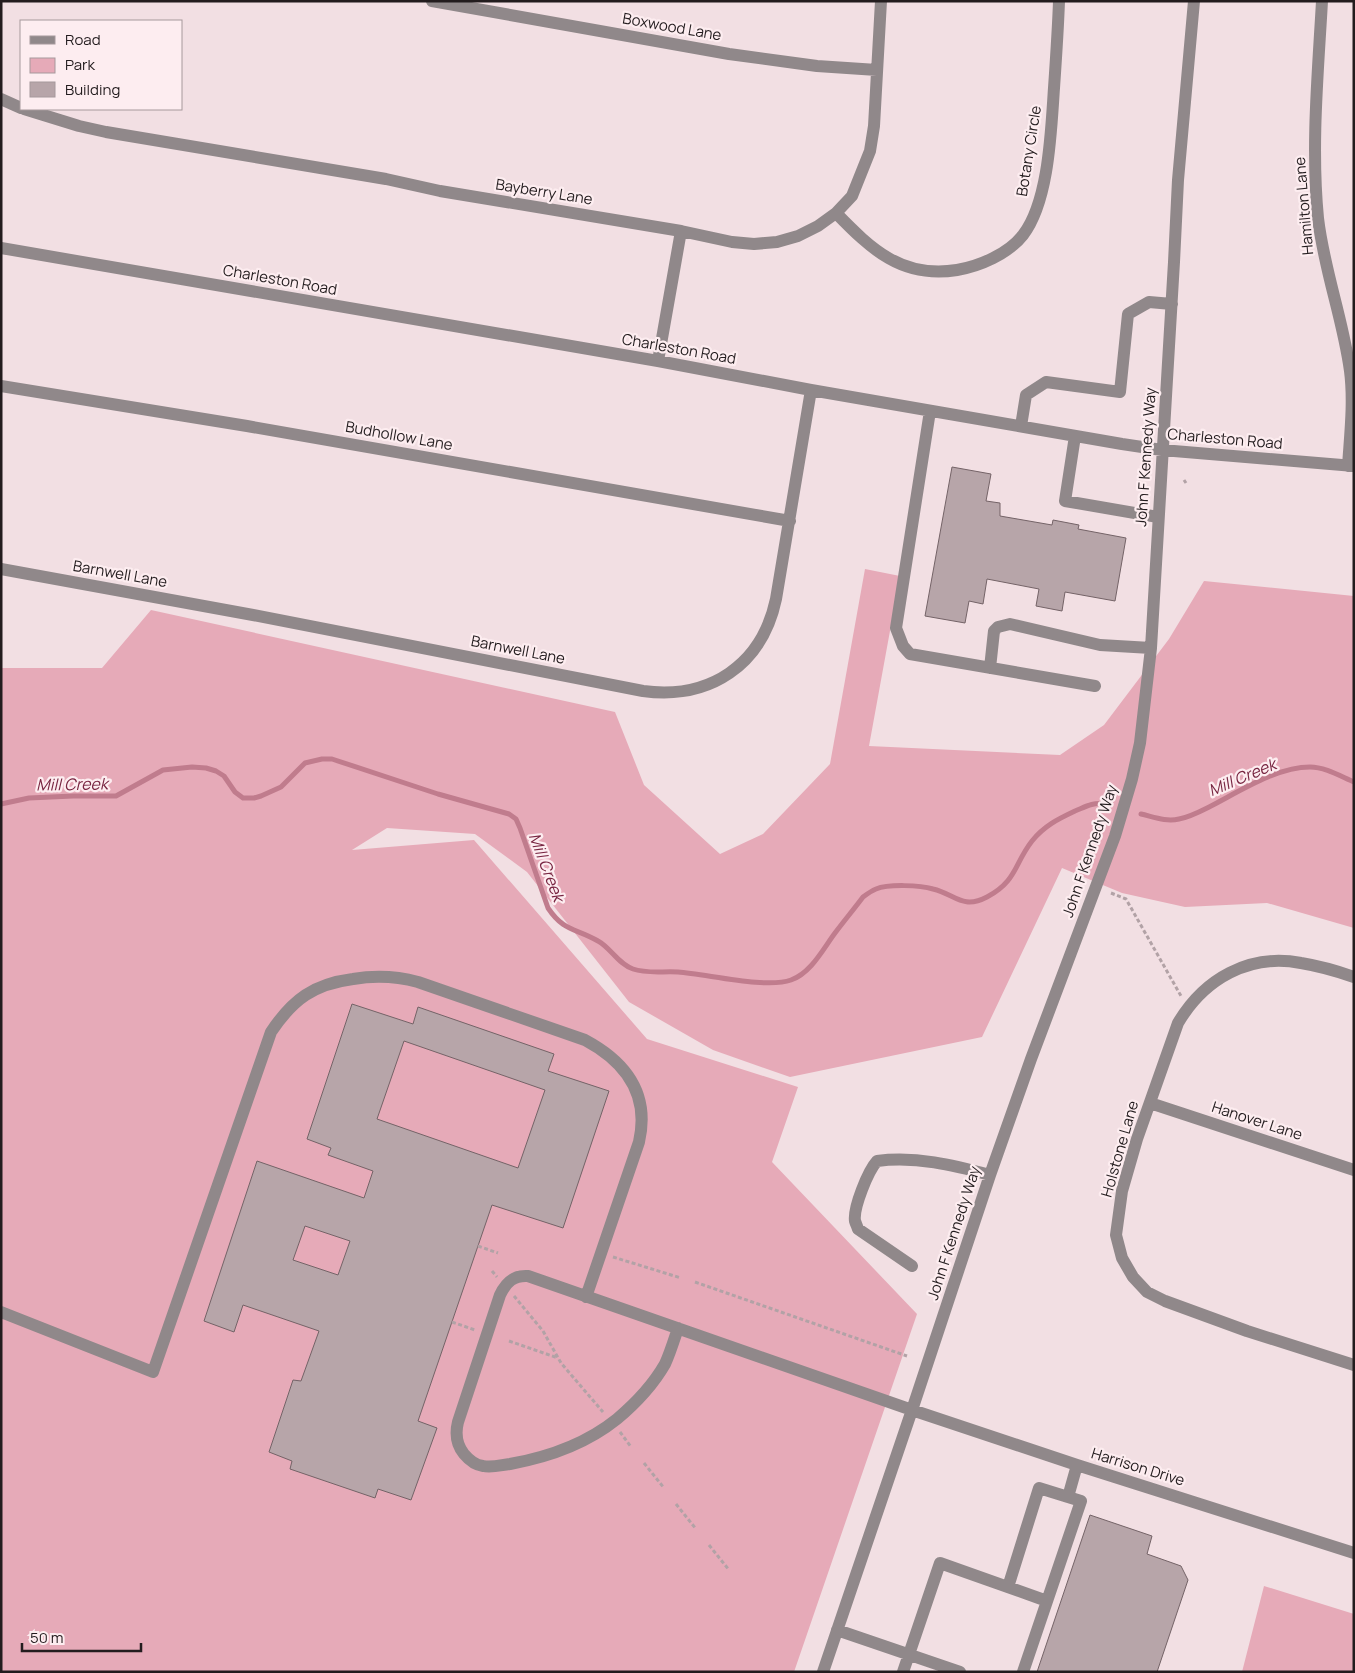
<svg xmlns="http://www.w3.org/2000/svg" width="1355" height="1673" viewBox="0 0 1355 1673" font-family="Manrope,sans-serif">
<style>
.green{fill:#e6aab8}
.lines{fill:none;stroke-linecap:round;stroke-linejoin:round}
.stream{stroke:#c07c8d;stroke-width:5}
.building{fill:#b7a5a9;stroke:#746367;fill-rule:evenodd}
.path{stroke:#b2a2a6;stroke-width:3;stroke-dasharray:4 2.5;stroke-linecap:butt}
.minor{stroke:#90888a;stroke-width:12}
.labels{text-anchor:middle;stroke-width:4.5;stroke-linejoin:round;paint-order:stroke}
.street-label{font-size:15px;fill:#231c1e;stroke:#fdedf0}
.water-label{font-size:16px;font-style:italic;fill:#782541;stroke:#fdedf0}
</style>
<rect width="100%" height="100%" fill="#f2dfe3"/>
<path class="green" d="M865,569L900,576L869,746L1060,755L1104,725L1169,639L1204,581L1354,596V928L1267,903L1185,907L1122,893L1062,868L982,1037L790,1077L713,1050L629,1002L527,872L475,834L387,828L352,850L474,840L647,1039L798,1087L772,1162L917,1314L794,1672H1V668H102L151,610L615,712L644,785L720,854L763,834L830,764Z
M1264,1586L1354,1614V1672H1242Z"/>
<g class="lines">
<path class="stream" d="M1,804L29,798L73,796H116L163,770L192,767L206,768L216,771L224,776L235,792L243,798H254L261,796L281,787L305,763L322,759H332L438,794L509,814L516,819L520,828L548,908C564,932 576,928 598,941C611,948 618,964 633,969C647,974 663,971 678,972C707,974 766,989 791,980C811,973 823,949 835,933C844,921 854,909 863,897C867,894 871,891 876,889C888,884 920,885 933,889C955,894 962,910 987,897C1017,881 1014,864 1032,841C1044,826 1058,819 1075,811C1085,807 1093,802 1104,804
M1141,814C1154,817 1166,822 1179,819C1190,817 1201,811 1211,806C1240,791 1277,767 1310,767C1325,767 1340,776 1354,782"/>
</g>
<path class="building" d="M952,467L991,474L986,501L1000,503V516L1052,525L1053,520L1079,525L1078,529L1126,538L1115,601L1065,592L1062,611L1036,606L1039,589L987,579L983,604L969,601L965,623L925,616Z
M352,1004L413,1024L418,1007L554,1054L548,1071L609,1091L563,1228L492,1205L418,1421L437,1428L411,1500L378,1489L375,1498L290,1469L292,1461L269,1452L293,1380L301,1381L319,1331L243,1305L234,1332L204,1321L257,1161L364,1198L373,1171L328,1155L331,1148L307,1139ZM404,1041L545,1090L518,1168L377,1119ZM305,1226L350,1241L338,1275L293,1260Z
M1090,1515L1152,1536L1147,1554L1181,1566L1188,1580L1157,1672H1037Z"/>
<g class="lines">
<path class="path" d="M1138,480L1140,479
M1184,480L1186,483
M1111,893L1126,899L1181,996
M478,1246L498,1253
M613,1257L681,1278
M492,1271L497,1277
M695,1282L907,1356
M514,1296L543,1331L561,1363L603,1412
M452,1322L475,1330
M509,1341L558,1358
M620,1432L631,1447
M644,1463L664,1488
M676,1504L696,1529
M709,1545L729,1570"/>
<path class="minor" d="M432,1L729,54L817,66L877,70
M1322,1C1318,73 1311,146 1318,218C1324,270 1343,319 1350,371C1354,402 1350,435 1348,466
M1,99L21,108
M24,109L79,126L106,132L386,179L440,191L681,231L732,242L754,244L777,242L798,236L818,226L836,213L852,196L870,151L874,126L881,1
M836,213C871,249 902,279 957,270C980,266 1008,254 1023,235C1049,201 1051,131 1054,88C1056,59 1058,30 1059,1
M1,248L658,361L811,390L1122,444L1162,450L1354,466
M658,361L681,231
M1,386L247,426L790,521
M930,411L896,628L903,646L910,654L1095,686
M1021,426L1026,395L1046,382L1120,392L1128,314L1149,302L1172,304
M1075,436L1065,501L1158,517
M1,569L253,615L643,691C710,700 762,665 776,599L811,390
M990,668L994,631L998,627L1010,624L1100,645L1151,648
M1354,977C1337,971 1319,966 1301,963C1249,953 1204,979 1178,1023L1137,1139L1122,1191L1116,1235L1122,1258L1133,1277L1147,1292L1165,1301L1247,1331L1354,1365
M1150,1103L1354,1170
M912,1266L858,1229C857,1226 856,1224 855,1221C853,1208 868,1171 877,1161C916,1156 953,1165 990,1175
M1,1312L153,1372L271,1032C293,999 314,984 353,979C376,975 396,976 418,982L585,1040C626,1062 650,1094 639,1142L586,1297
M678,1328C674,1340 670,1353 665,1364C653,1385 636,1403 617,1419C586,1444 549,1457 510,1464C501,1465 492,1468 483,1466C475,1465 469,1460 464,1454C456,1444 455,1434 458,1422L500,1295C506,1282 514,1275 528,1276L912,1410L1077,1465L1354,1553
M1008,1587L1039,1488L1068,1497
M837,1630L960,1672
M823,1672L912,1410L990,1175L1031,1059L1115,836L1132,779L1140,743L1151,648L1174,262L1178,180L1194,1
M903,1672L940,1563L1047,1601
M1023,1672L1081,1501L1068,1497L1077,1465"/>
</g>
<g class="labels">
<g class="street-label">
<text transform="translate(672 27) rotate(10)" y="5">Boxwood Lane</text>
<text transform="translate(1029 151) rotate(-81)" y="5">Botany Circle</text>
<text transform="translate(544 192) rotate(9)" y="5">Bayberry Lane</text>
<text transform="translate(1304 206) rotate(-95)" y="5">Hamilton Lane</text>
<text transform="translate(280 280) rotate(10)" y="5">Charleston Road</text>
<text transform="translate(679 349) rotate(10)" y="5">Charleston Road</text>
<text transform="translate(399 436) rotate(10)" y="5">Budhollow Lane</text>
<text transform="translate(1225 439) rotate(5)" y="5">Charleston Road</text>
<text transform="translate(1146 457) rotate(-86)" y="5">John F Kennedy Way</text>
<text transform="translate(120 574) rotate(10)" y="5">Barnwell Lane</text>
<text transform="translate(518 650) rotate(11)" y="5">Barnwell Lane</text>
<text transform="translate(1090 851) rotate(-71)" y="5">John F Kennedy Way</text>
<text transform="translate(1257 1121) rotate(18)" y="5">Hanover Lane</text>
<text transform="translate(1120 1149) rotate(-74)" y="5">Holstone Lane</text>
<text transform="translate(954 1233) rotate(-72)" y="5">John F Kennedy Way</text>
<text transform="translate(1138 1467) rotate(17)" y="5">Harrison Drive</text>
</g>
<g class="water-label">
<text transform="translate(1242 777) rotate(-23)" y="6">Mill Creek</text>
<text transform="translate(72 784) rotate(-1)" y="6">Mill Creek</text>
<text transform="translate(547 867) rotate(69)" y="6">Mill Creek</text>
</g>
</g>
<rect width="1355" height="1673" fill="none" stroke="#231c1e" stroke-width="5"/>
<rect x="20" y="20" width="162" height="90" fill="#fdedf0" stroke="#a6999c"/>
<rect x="30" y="36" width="25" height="8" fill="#90888a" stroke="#a6999c"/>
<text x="65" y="45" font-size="15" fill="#231c1e">Road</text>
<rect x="30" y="58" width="25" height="15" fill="#e6aab8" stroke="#a6999c"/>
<text x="65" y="70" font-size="15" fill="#231c1e">Park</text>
<rect x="30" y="82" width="25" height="15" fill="#b7a5a9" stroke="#a6999c"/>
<text x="65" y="95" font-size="15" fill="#231c1e">Building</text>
<path d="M22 1643v8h119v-8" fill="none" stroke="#231c1e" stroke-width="2.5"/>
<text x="30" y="1643" font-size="15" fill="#231c1e" stroke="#fdedf0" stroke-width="4" paint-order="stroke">50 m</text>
</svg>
